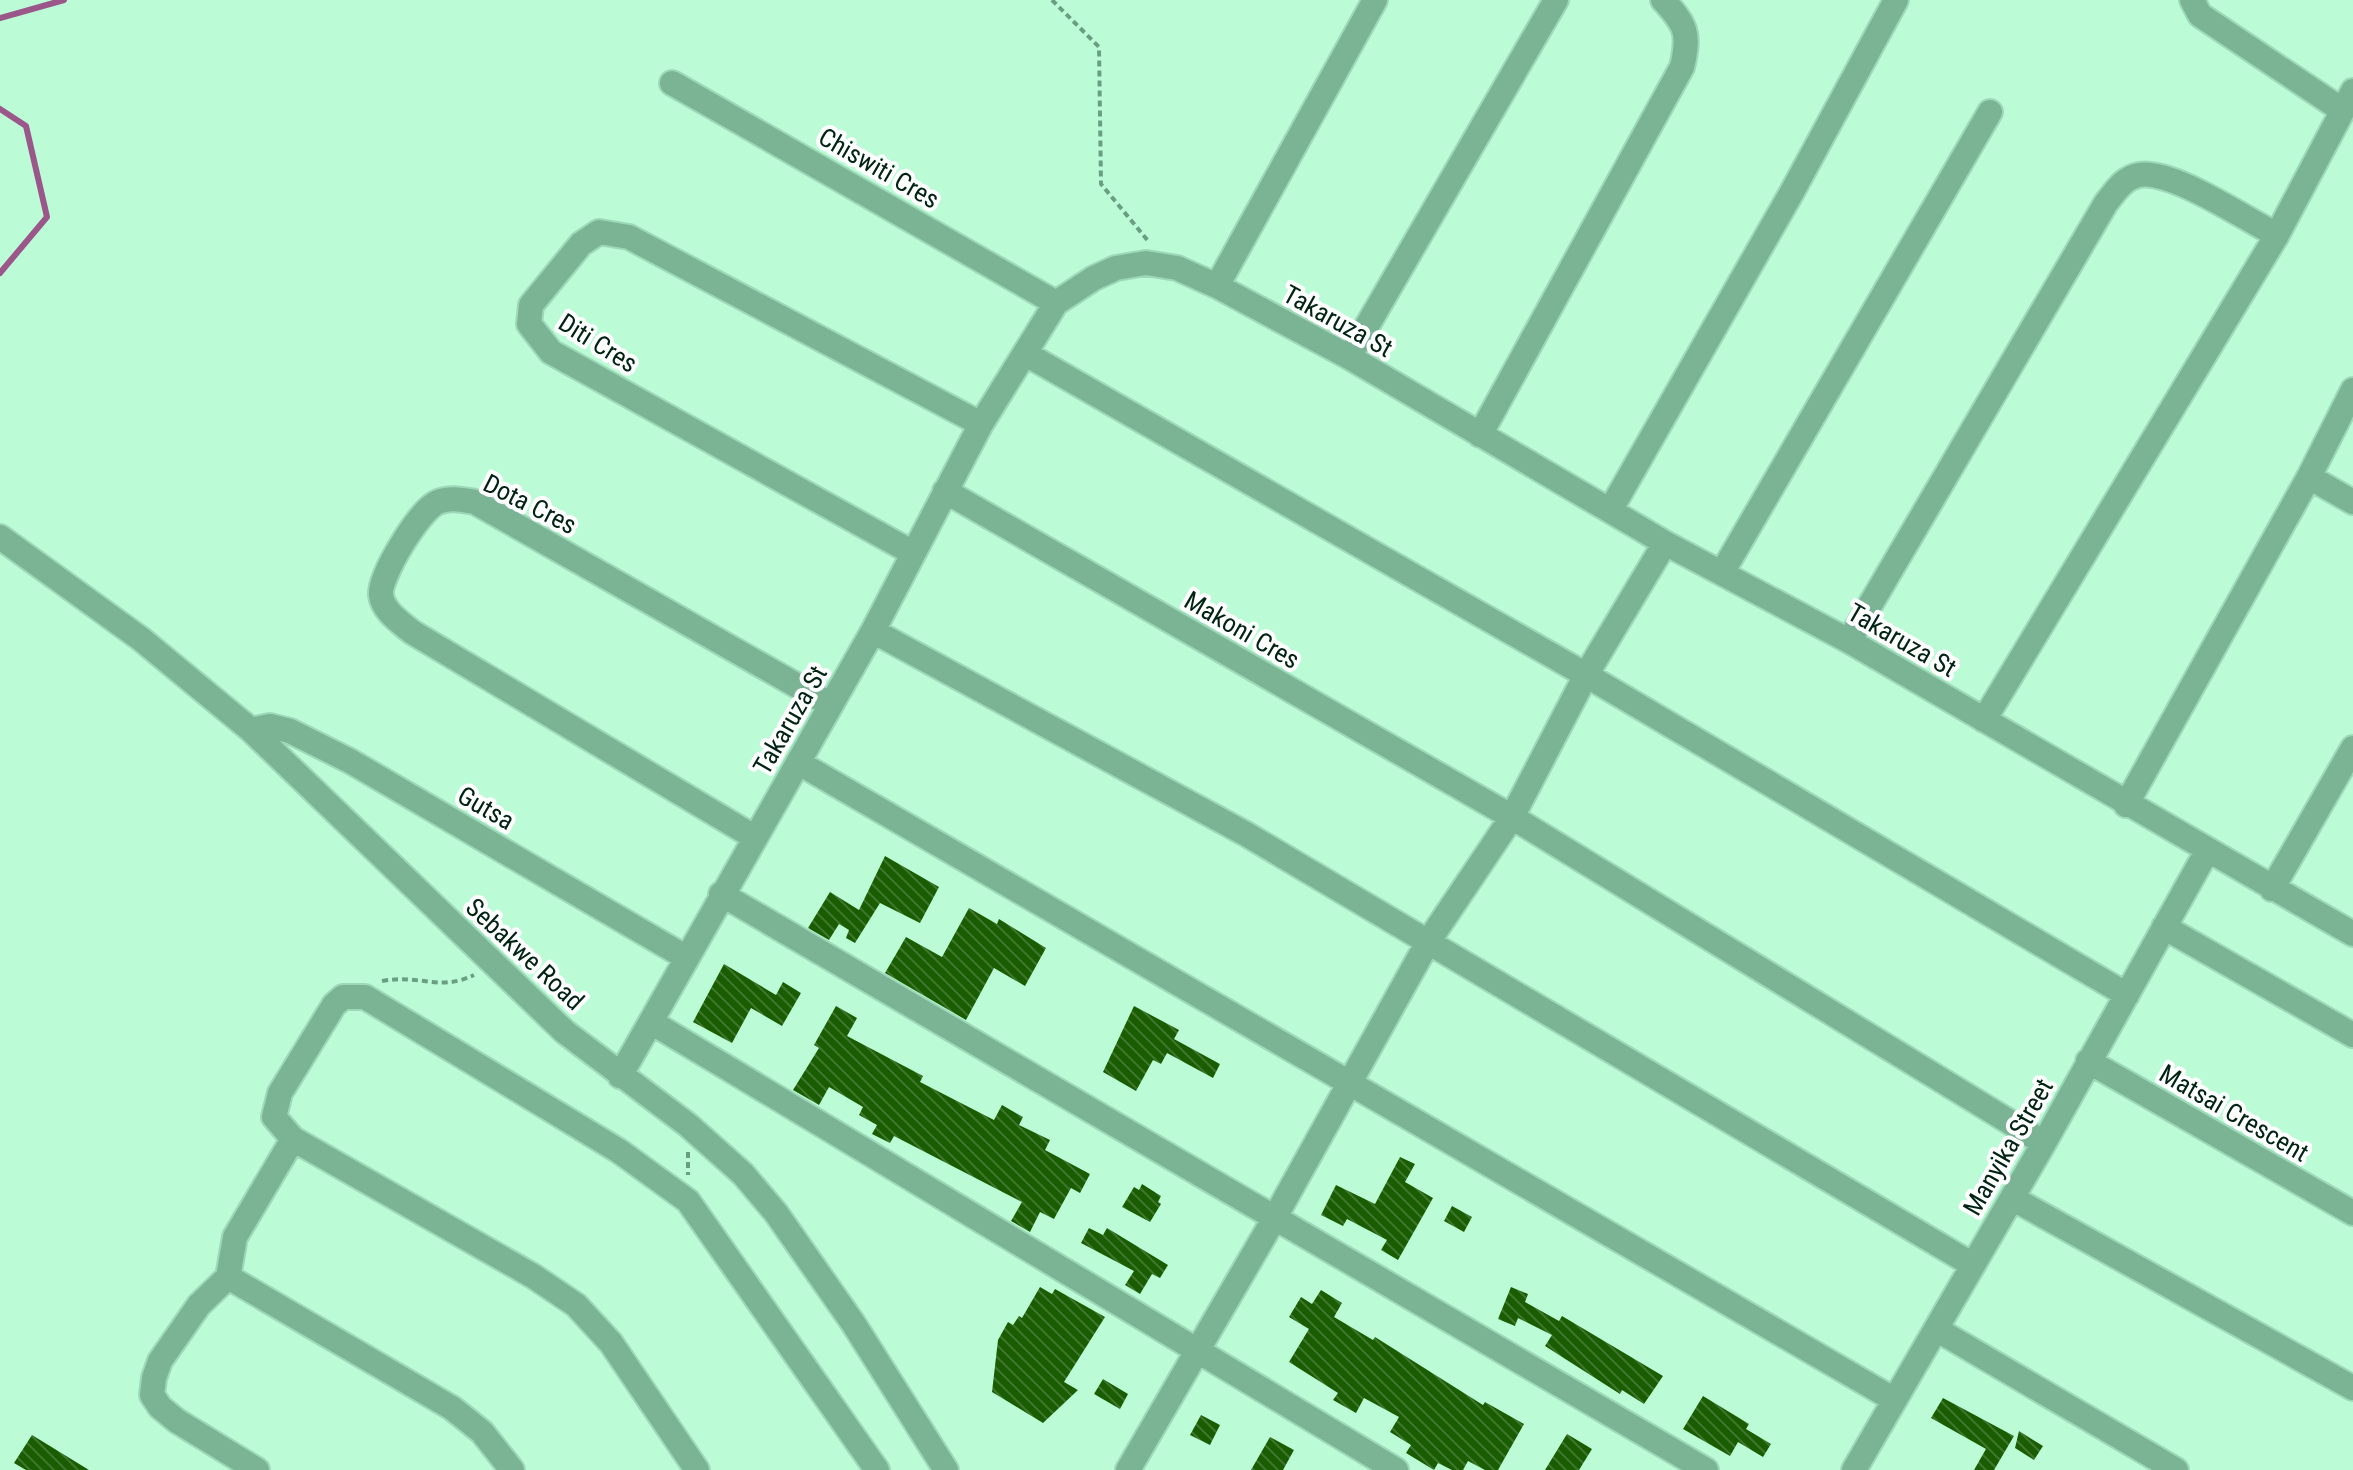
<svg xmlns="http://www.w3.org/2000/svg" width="2353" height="1470" viewBox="0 0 2353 1470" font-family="'Roboto Condensed',sans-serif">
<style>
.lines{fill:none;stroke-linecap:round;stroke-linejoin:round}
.stream{stroke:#9b578a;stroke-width:6}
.building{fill:url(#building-back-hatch)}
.minor-casing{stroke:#9dd9b8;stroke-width:28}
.path{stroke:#6a9e82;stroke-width:4;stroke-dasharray:6 4;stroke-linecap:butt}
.minor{stroke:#7bb495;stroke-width:24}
.labels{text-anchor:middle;stroke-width:8;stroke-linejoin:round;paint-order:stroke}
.street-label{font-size:26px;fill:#002313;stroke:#fff}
</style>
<defs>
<pattern id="building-back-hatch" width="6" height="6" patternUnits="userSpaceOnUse" patternTransform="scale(2)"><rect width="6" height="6" fill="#195d00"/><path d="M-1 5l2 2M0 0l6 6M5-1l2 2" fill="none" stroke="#3f752e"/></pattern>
</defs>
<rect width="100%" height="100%" fill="#bbfcd7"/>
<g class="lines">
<path class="stream" d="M0,18L64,0
M0,109L26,126L47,217L0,273"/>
</g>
<path class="building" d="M885,856L939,887L920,923L880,903L855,943L846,938L849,930L839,924L829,940L808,928L830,892L859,910Z
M969,908L997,924L999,919L1046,948L1025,986L994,968L966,1020L885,973L906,937L942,957Z
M724,964L776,995L783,982L801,993L782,1026L751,1008L732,1043L693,1022Z
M836,1006L857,1018L847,1036L923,1076L920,1082L994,1120L1002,1105L1023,1117L1019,1125L1050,1140L1045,1150L1090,1174L1080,1193L1071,1188L1054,1219L1040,1212L1030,1232L1011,1221L1022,1202L894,1136L890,1143L872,1134L877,1125L859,1115L863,1107L829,1087L819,1105L793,1090L819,1048L814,1045Z
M1134,1006L1179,1030L1174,1039L1220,1064L1213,1078L1167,1053L1161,1064L1153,1060L1136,1091L1103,1072Z
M1400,1157L1415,1164L1405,1182L1433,1198L1398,1260L1381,1250L1387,1240L1347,1219L1343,1226L1321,1215L1336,1185L1375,1204Z
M1142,1184L1161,1196L1158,1202L1161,1204L1150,1222L1122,1207L1134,1187L1139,1190Z
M1452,1206L1472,1217L1464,1232L1444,1221Z
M1089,1228L1103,1235L1107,1228L1168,1265L1160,1278L1152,1274L1140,1294L1125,1285L1134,1271L1081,1243Z
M1040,1287L1052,1294L1055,1289L1105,1317L1064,1382L1078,1390L1043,1423L992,1392L998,1340L1008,1322L1013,1325L1019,1316L1022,1318Z
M1511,1287L1528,1294L1525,1302L1559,1321L1562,1316L1663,1376L1644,1404L1622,1390L1620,1394L1545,1346L1552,1335L1518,1318L1515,1326L1498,1319Z
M1321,1290L1342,1303L1334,1317L1373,1340L1375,1337L1483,1405L1485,1402L1524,1424L1498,1470H1485L1468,1461L1463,1470H1452L1438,1463L1434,1470L1406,1453L1411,1445L1390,1432L1399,1417L1364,1398L1356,1413L1333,1400L1338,1393L1289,1362L1309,1329L1289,1317L1301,1297L1312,1304Z
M1103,1379L1128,1394L1120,1409L1094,1394Z
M1703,1396L1749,1424L1746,1429L1771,1444L1763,1457L1738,1442L1730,1456L1683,1429Z
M1943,1398L2014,1436L1994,1470H1974L1986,1449L1931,1418Z
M1201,1415L1220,1425L1210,1445L1190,1435Z
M2019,1431L2043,1446L2034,1460L2015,1448Z
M1567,1434L1592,1449L1579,1470H1545Z
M32,1435L89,1470H26L14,1463Z
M1270,1437L1294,1450L1283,1470H1251Z"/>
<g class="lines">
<defs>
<path id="minor" d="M2192,0L2200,15L2342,110
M672,83L1056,303
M1217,286L1375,0
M1026,354L1586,675L2127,995
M1349,357L1556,0
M1480,435L1682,67C1690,33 1686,25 1663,0
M2309,477L2353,390
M945,491L1512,817L2044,1143
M1611,509L1792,192L1896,0
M0,537L141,639L251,730L565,1032L688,1125L743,1174L776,1213L853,1323L946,1470
M913,553L551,352L529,324L531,305L581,244L599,232L629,237L981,424
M1723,571L1990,112
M873,631L1246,834L1973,1265
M1849,641L2106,203C2115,192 2123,178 2139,175C2172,169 2245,219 2277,235
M1984,720L2277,235L2353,91
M251,730L270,726L290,731L350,761L687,958
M799,763L1893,1399
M2126,805L2309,477L2353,502
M754,837L412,632C400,622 383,611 381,595C379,576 420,509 438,502C450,497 463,500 475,502L831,705
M2272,889L2353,748
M721,894L1706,1470
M2164,927L2353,1035
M651,1022L1396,1470
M2088,1061L2353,1213
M620,1076L873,631L981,424L1056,303L1094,278L1116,268L1146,263L1177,268L1217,286L1349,357L1665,543L1849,641L2353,934
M293,1139L274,1117L280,1093L334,1005L343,997H365L619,1151L688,1201L877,1470
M2012,1198L2353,1388
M228,1277L452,1408L482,1432L512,1470
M1936,1329L2176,1470
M257,1470L177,1421L160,1407L152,1395L154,1378L160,1361L199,1305L228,1277L235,1237L293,1139L533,1276L576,1305L611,1343L697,1470
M1128,1470L1274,1219L1428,942L1512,817L1586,675L1665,543
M1854,1470L2044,1143L2207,851"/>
</defs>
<use href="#minor" class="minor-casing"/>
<path class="path" d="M1052,0L1099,47L1101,184L1149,242
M382,981C421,974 439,992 474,975
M688,1152V1175"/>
<use href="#minor" class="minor"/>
</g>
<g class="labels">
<g class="street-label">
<text transform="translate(879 168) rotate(30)" y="9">Chiswiti Cres</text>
<text transform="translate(1338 321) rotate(29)" y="9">Takaruza St</text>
<text transform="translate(598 343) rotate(32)" y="9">Diti Cres</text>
<text transform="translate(530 504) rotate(27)" y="9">Dota Cres</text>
<text transform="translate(1242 630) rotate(30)" y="9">Makoni Cres</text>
<text transform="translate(1902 640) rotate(30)" y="9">Takaruza St</text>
<text transform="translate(790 720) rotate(-60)" y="9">Takaruza St</text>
<text transform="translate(486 808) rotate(30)" y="9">Gutsa</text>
<text transform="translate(525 954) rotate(43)" y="9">Sebakwe Road</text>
<text transform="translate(2234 1113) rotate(30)" y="9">Matsai Crescent</text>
<text transform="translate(2008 1147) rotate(-60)" y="9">Manyika Street</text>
</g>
</g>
</svg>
